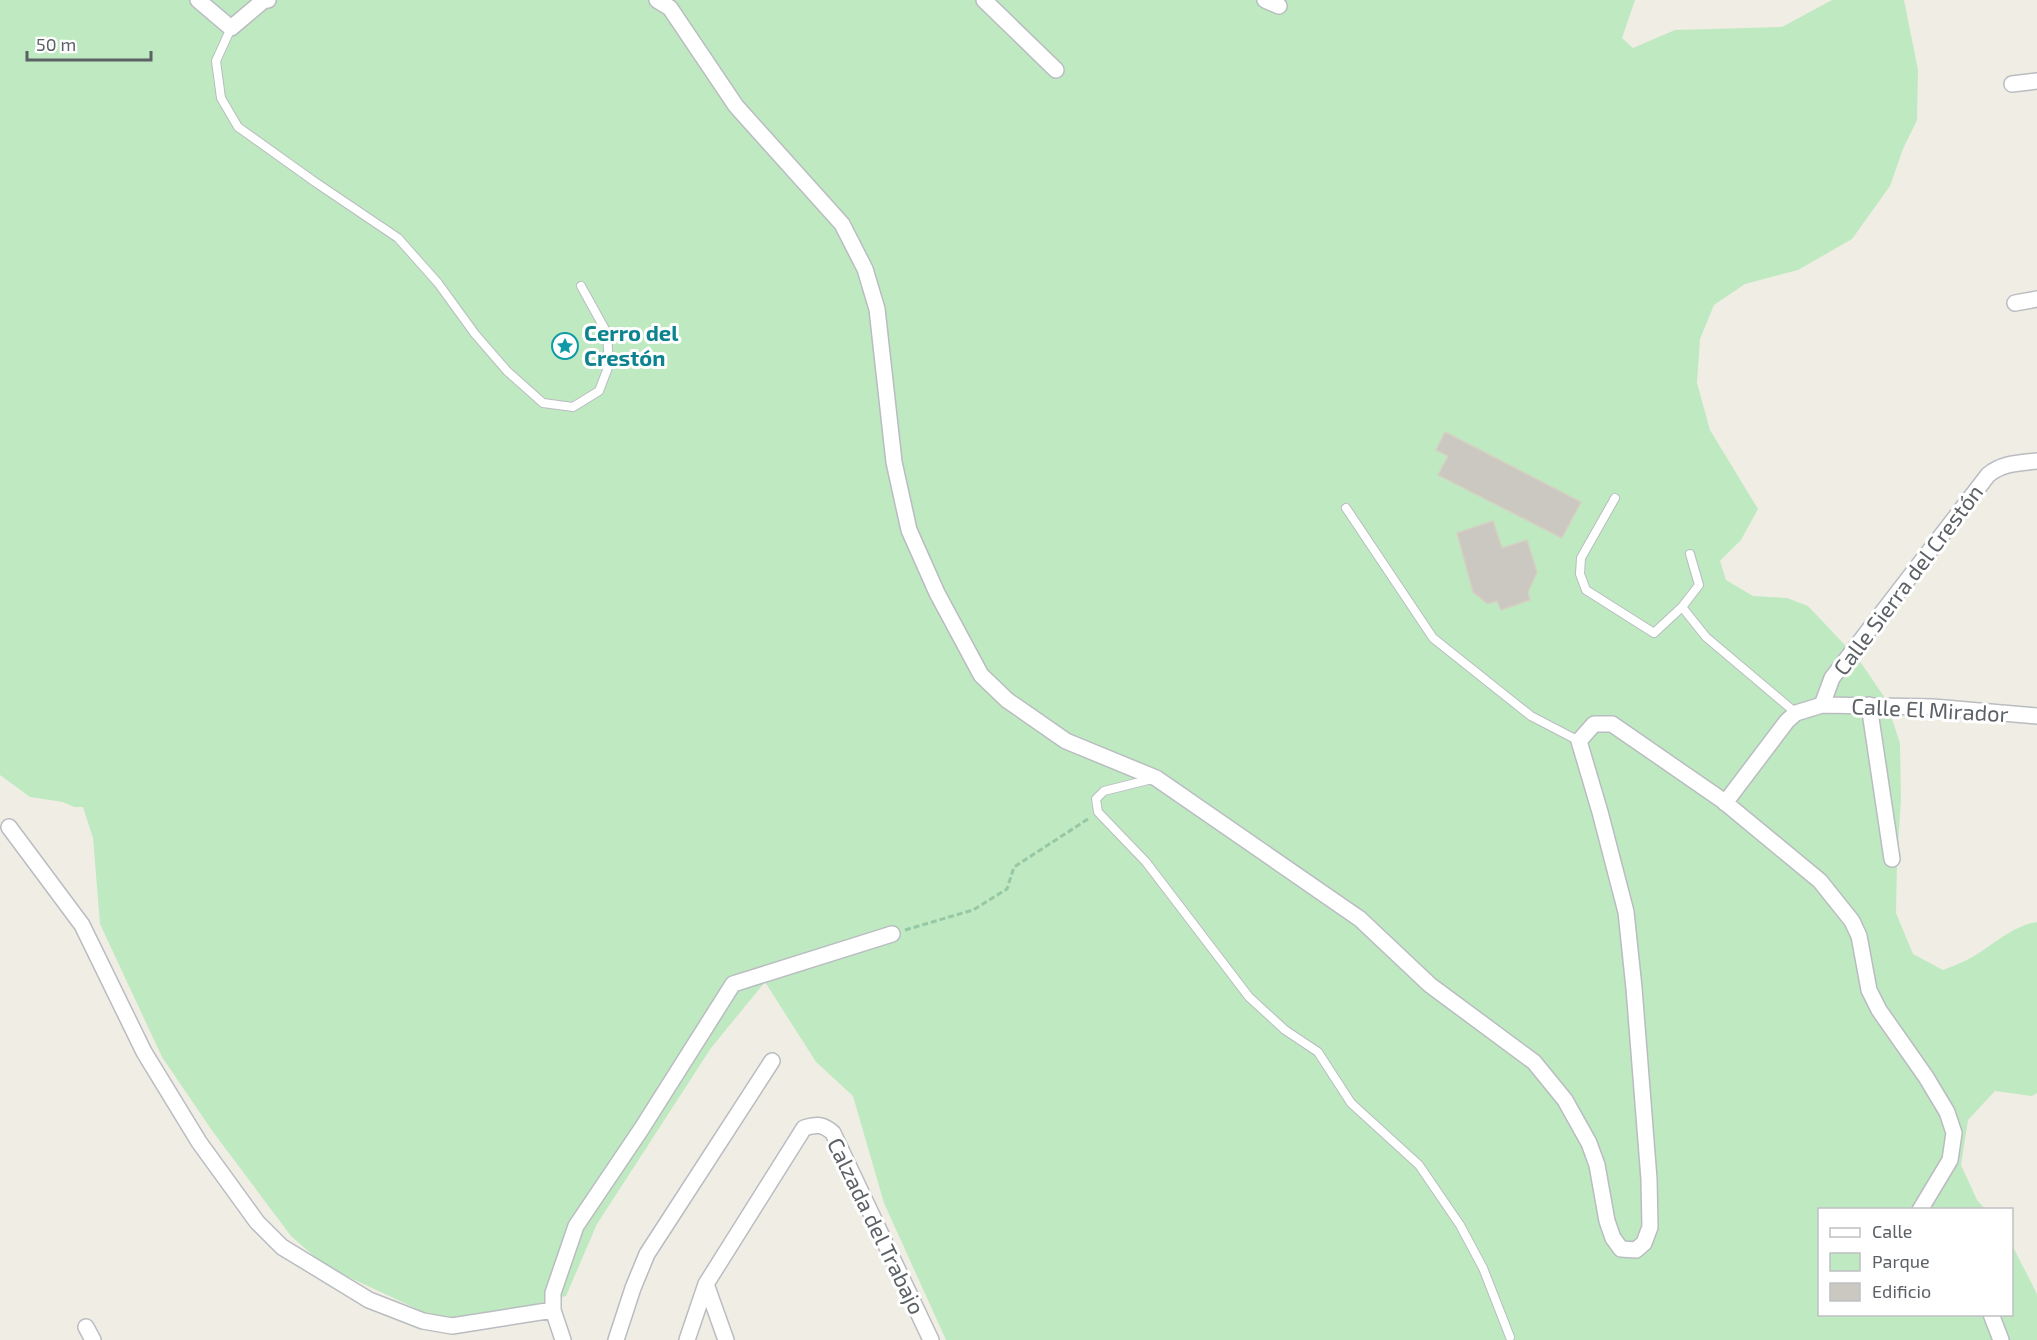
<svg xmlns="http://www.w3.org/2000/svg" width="2037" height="1340" viewBox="0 0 2037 1340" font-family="'Exo 2',sans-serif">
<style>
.green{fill:#bfe9c0}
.building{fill:#cbc8c1;stroke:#d5d0c2;stroke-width:1.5}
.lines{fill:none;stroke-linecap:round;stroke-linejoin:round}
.service-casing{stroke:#b9bcc1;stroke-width:10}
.minor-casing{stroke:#b9bcc1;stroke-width:18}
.path{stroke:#96c8a5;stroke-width:3;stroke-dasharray:6 3;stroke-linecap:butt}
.service{stroke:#fff;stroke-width:8}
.minor{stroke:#fff;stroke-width:15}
.labels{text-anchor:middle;stroke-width:6;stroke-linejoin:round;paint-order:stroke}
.culture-label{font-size:22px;font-weight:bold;fill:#0d838f;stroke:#fff;text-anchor:start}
.street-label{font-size:22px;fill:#5c6166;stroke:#fff}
</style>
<rect width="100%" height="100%" fill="#f0eee4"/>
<path class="green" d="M0,0H1635L1622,38L1633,48L1675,30L1782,27L1832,0H1904L1918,70L1917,120L1903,149L1890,186L1852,239L1798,270L1745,284L1714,305L1700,339L1697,383L1710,430L1758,509L1741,540L1720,561L1726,580L1753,596L1787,598L1808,606L1859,660L1885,698L1900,743L1901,799L1897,861L1896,913L1913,954L1943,970C1953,966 1964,962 1974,956C1995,944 2012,926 2037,922V1093L2032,1096L1995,1091L1968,1120L1961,1165L1977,1200L1985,1209L1820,1210V1314H2012V1245L2037,1294V1340H946L884,1203L853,1096L816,1062L765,982L711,1048L597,1224L566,1296L475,1320L430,1315L325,1266L291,1236L213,1132L162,1057L100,924L93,838L83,807H74L63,802L30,797L0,775Z"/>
<path class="building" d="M1445,432L1581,502L1562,538L1438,475L1448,456L1436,450Z
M1493,521L1502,548L1527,540L1537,572L1528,592L1530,600L1501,610L1497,601L1488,604L1473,592L1457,533Z"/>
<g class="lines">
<defs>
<path id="service" d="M231,28L216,61L221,98L238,127L315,182L398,238L438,283L475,334L507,371L543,403L573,407L599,391L609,365L607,333L581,286
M1615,498L1581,558L1580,574L1586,590L1654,633L1682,607L1699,585L1690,554
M1346,508L1433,638L1531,716L1579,741
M1682,607L1706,637L1796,713
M1152,779L1104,791L1096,799L1098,812L1146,862L1249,997L1285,1030L1318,1052L1351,1103L1419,1165L1460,1225L1483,1268L1510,1337"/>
<path id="minor" d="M198,0L231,28L263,1L268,0
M657,0L670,8L736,106L842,224L865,269L877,309L894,462L909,530L937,593L981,675L1007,700L1066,741L1156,778L1360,919L1430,985L1534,1062L1565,1100L1589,1143L1597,1165L1607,1221L1613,1238L1621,1249L1636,1250L1644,1243L1650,1227L1649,1179L1634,988L1626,912L1600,812L1579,741L1594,724H1612L1722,800L1820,881L1852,921L1859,936L1869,990L1879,1010L1926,1077L1947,1112L1954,1133L1950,1160L1920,1210
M984,0L1056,70
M1265,0L1279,6
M2012,84L2037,81
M2015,303L2037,299
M1822,705L1832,678L1988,475C2002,463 2019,463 2037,461
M1869,705L1892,859
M1725,803L1787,721L1796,713L1822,705L1933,707L2037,716
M9,827L82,925L144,1052L199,1142L257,1222L282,1247L369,1300L423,1321L452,1326L553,1310
M706,1284L726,1340
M1991,1314L2001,1340
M86,1327L93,1340
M563,1340L553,1310V1293L576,1226L642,1128L733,984L892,934
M616,1340L633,1288L647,1254L772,1061
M687,1340L706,1284L804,1128C817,1124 823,1124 833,1133L931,1340"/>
</defs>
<use href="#service" class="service-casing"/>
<use href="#minor" class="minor-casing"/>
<path class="path" d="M905,930L973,910L1007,889L1014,867L1088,819"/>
<use href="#service" class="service"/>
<use href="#minor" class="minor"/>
</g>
<defs>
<symbol id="sight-ring" viewBox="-11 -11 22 22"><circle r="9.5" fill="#fff" stroke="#0f9aa8" stroke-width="1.5"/><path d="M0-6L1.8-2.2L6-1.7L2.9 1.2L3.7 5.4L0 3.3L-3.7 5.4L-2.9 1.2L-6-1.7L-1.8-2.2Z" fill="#0f9aa8"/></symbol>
</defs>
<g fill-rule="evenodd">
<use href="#sight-ring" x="550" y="331" width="30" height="30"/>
</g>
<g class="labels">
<g class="culture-label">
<text x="584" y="341">Cerro del<tspan x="584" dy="25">Crestón</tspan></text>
</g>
<g class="street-label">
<text transform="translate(1908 580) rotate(-53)" y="8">Calle Sierra del Crestón</text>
<text transform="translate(1930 710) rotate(3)" y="8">Calle El Mirador</text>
<text transform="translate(876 1226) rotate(64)" y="8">Calzada del Trabajo</text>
</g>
</g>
<rect x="1818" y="1208" width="195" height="108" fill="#ffffff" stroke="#bec0c2" stroke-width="1.5"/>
<rect x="1830" y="1228" width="30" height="9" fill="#ffffff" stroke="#bec0c2" stroke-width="1.5"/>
<text x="1872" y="1238" font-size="18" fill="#5c6166">Calle</text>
<rect x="1830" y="1253" width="30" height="18" fill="#bfe9c0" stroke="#bec0c2" stroke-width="1.5"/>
<text x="1872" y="1268" font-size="18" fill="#5c6166">Parque</text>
<rect x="1830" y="1283" width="30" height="18" fill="#cbc8c1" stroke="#bec0c2" stroke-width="1.5"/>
<text x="1872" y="1298" font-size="18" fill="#5c6166">Edificio</text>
<path d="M27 51v9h124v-9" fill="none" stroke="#5c6166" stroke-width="3"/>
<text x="36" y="51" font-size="18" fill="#5c6166" stroke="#ffffff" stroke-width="4.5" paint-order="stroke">50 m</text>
</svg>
